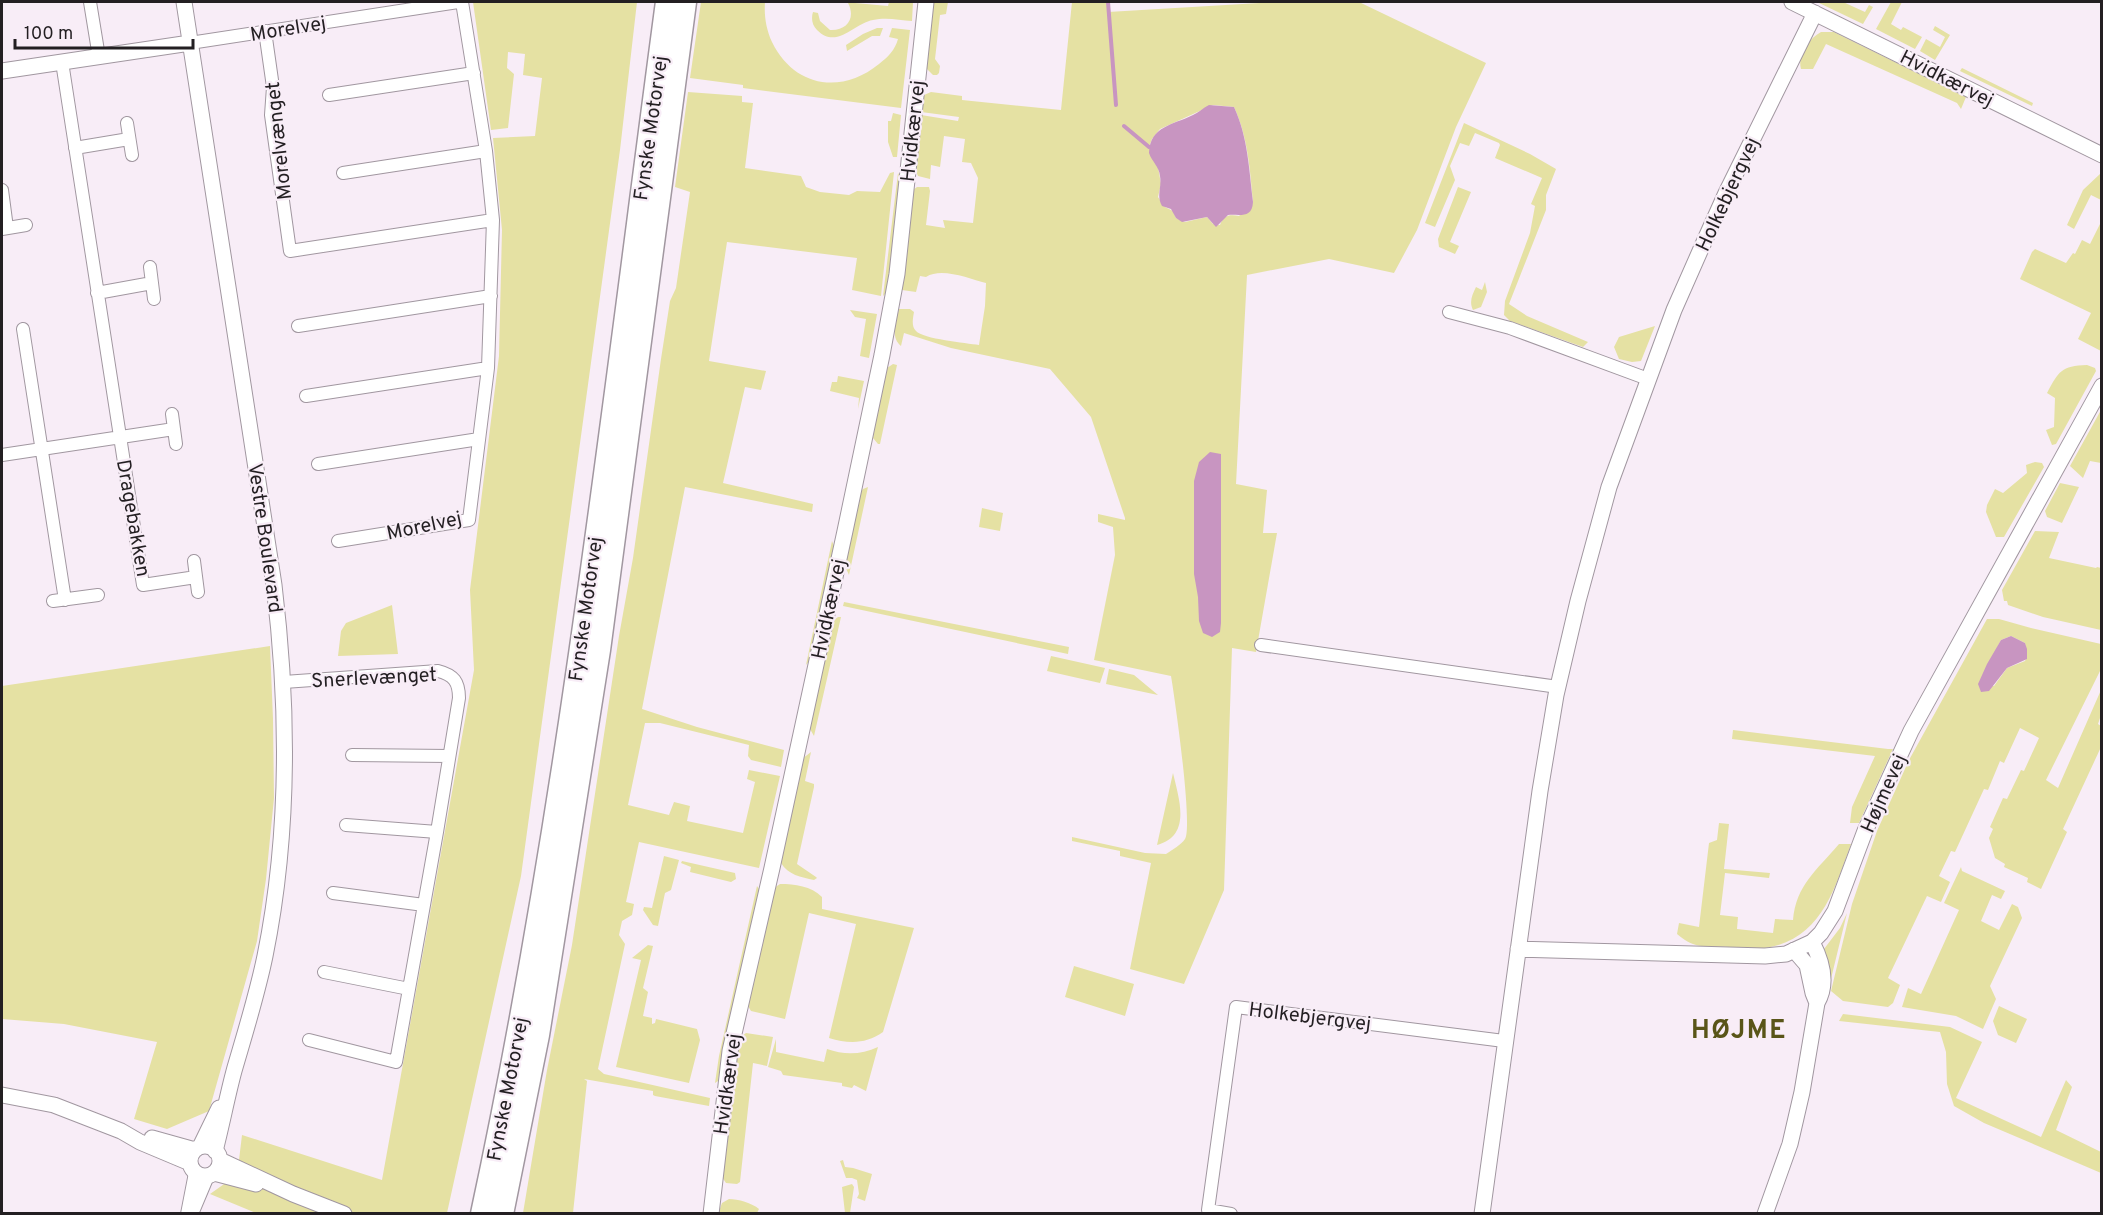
<svg xmlns="http://www.w3.org/2000/svg" width="2103" height="1215" viewBox="0 0 2103 1215" font-family="Overpass,sans-serif">
<style>
.green{fill:#e5e1a3;fill-rule:evenodd}
.water{fill:#c895c1}
.lines{fill:none;stroke-linecap:round;stroke-linejoin:round}
.stream{stroke:#c895c1;stroke-width:4}
.minor-casing{stroke:#a197a0;stroke-width:14}
.tertiary-casing{stroke:#a197a0;stroke-width:17}
.motorway-casing{stroke:#a197a0;stroke-width:25}
.minor{stroke:#fff;stroke-width:12}
.tertiary{stroke:#fff;stroke-width:15}
.motorway{stroke:#fff;stroke-width:22}
.labels{text-anchor:middle;stroke-width:4.5;stroke-linejoin:round;paint-order:stroke}
.street-label{font-size:20px;fill:#231f22;stroke:#f8edf7}
.district-label{font-size:26px;font-weight:bold;letter-spacing:1.5px;fill:#595518;stroke:#f8edf7}
</style>
<rect width="100%" height="100%" fill="#f8edf7"/>
<path class="green" d="M473,2H637L620,150L521,876L447,1213H256L210,1194L227,1182L239,1160L242,1135L382,1180L474,670L470,590L499,356L502,230L493,138L535,136L542,78L523,75L525,54L508,52L507,68L514,74L508,128L491,130Z
M701,2H765C764,15 766,29 772,42C794,87 841,95 879,64C888,57 895,50 898,39L889,37L892,28L910,30L901,108L743,88V85L690,78Z
M844,2L888,6L889,2H913L912,21C899,20 886,17 873,20C854,23 837,50 817,30C812,25 811,18 813,12L818,13L820,21L830,30C847,31 856,18 848,3Z
M933,2H948L946,14L940,15L935,59L940,66L939,73L937,75H933L926,68Z
M1072,2H1107L1108,12L1276,2H1359L1486,63L1456,127L1417,230L1394,273L1329,259L1247,275L1236,484L1267,490L1263,533H1277L1256,652L1232,648L1224,890L1184,984L1130,969L1151,863L1120,856V851L1072,841V837L1145,853L1166,854C1172,850 1181,845 1185,839C1193,826 1175,699 1171,676L1094,660L1115,555L1113,527L1098,522V514L1125,520V518L1091,417L1050,369L951,348L904,333L901,346C890,337 896,322 899,309H910L914,312C913,318 911,326 916,331C923,339 966,343 979,345L985,306L986,283C969,279 942,267 926,277L920,276L916,292L902,290L913,190L917,187H929L930,191L926,225L945,228L943,220L973,223L978,178L971,163L962,162L965,139L944,136L940,167L931,165L930,179L918,176L915,169L921,115L958,121L959,117L921,112L924,95L931,92L962,96V100L1061,110ZM1213,105L1234,107C1248,137 1250,170 1253,202L1239,216C1230,214 1223,215 1220,225L1213,224L1207,217L1185,222L1176,218L1173,211L1165,207L1158,197L1161,184L1158,167L1149,147L1152,139L1160,129Z
M1817,2H1843L1865,12L1869,5L1873,7L1863,24Z
M1891,2H1902L1891,24L1901,30L1903,27L1922,37L1915,49L1876,29Z
M1935,26L1950,35L1935,60L1920,51L1926,39L1940,47L1945,37L1933,30Z
M877,28H883L880,36H872L847,51L846,45L863,34Z
M1821,32H1834L1848,39L1966,97L1961,109L1957,103L1826,44L1813,69H1801C1797,54 1809,39 1821,32Z
M1962,68L2033,103L2032,106L1962,72L1960,71Z
M688,92L742,96V102L753,103L745,168L801,176L806,187L820,192L849,195L857,191L880,192L890,173L894,172L881,296L852,290L857,258L727,242L709,361L766,371L761,390L745,387L723,483L813,504L812,512L685,487L642,709L697,727L784,750L781,767L751,760L748,756L749,745L660,723H645L628,805L669,815L674,802L690,806L687,821L743,833L755,782L747,779L749,770L780,776L759,868L639,842L626,902L634,904L632,915L622,921L619,935L625,944L598,1069L604,1074L710,1098L709,1106L655,1096L653,1095V1091L584,1079L587,1081L573,1213H523L547,1070L572,945L619,636L633,558L661,359L670,301L676,288L690,192L675,187Z
M893,113L901,115L897,157H893L888,142V121H891Z
M1464,123L1530,154L1556,169L1546,195V210L1509,304L1527,316L1588,342L1583,347L1510,321L1504,315L1505,301L1530,233L1535,206L1531,204L1542,178L1495,158L1500,145L1499,143L1475,133L1469,146L1460,143L1450,166L1455,180L1435,227L1425,223Z
M898,173L900,177L887,292L883,296Z
M2101,173V200L2091,195L2074,229L2067,225L2083,190Z
M1458,187L1471,192L1450,242L1459,246L1455,254L1439,247L1438,239Z
M2101,222V351L2078,339L2091,313L2020,279L2032,252L2035,249L2066,263L2073,253L2075,254L2082,240L2090,244Z
M1485,282L1487,292L1481,307L1473,310C1469,302 1472,295 1476,287L1482,290Z
M850,310L877,314L869,358L860,356L866,319L855,317Z
M1655,326L1641,361L1632,362L1619,359L1614,347L1619,337Z
M893,364L897,365L880,444H878L873,438L874,430L887,368Z
M2087,365L2095,368L2096,371L2056,444L2052,445L2046,430L2054,427L2055,398L2047,393C2059,371 2061,366 2087,365Z
M838,376L864,381L858,409L859,398L830,391L832,382H837Z
M2101,410V463L2090,461L2083,478L2070,466Z
M2035,462L2042,463L2044,467L2004,537H1996L1986,512L1987,505L1995,489L2003,493L2027,473L2026,465Z
M2060,483L2079,487L2062,523L2047,517L2045,511Z
M868,487L849,575L845,566L861,492L863,489Z
M982,508L1003,513L1000,531L979,527Z
M2035,531L2059,532L2049,558L2096,568L2097,567L2101,568V630L2043,617L2008,605L2007,601H2004L2002,590Z
M832,541L834,546L810,660L806,665Z
M844,602L1069,647L1068,654L843,606Z
M392,605L398,654L338,656L341,631L346,623Z
M838,617H841L814,736L810,729L811,722L831,626L834,620Z
M1987,619H1999L2031,628L2101,644L2100,671L2046,780L2058,788L2101,690V715L2098,724L2101,726V747L2063,829L2067,832L2041,889L2027,882L2028,878L2004,867L2005,864L1995,858L1989,838L1993,829L1990,827L2003,798L2007,799L2021,770L2024,771L2039,738L2020,728L2004,763L2000,761L1988,790L1984,789L1955,852L1951,851L1939,876L1950,882L1941,902L1927,896L1888,978L1900,985L1893,1003L1888,1007L1843,1001L1831,991L1852,904L1877,831L1909,760ZM2011,636L2025,643L2027,656L2025,661L2007,668L1994,686L1979,684L2001,640Z
M270,646L273,719L274,798L266,879L257,941L209,1111L167,1129L134,1119L157,1042L64,1024L2,1019V686Z
M1051,656L1105,668L1100,683L1047,671Z
M1109,669L1134,675L1158,695L1106,684Z
M1733,730L1888,749H1893L1859,823H1850L1852,807L1875,756L1732,739Z
M811,752L805,781L814,784V787L797,864L816,877L817,878L814,880C801,877 788,875 781,863L802,759Z
M1173,773C1179,799 1192,836 1157,845Z
M1719,823L1729,824L1724,869L1770,873L1769,878L1725,873L1720,915L1738,917L1737,929L1773,933L1775,919L1793,920C1796,885 1817,870 1839,844H1851C1833,894 1819,944 1757,949C1748,949 1738,948 1729,947C1706,946 1696,950 1677,934L1679,923L1699,927L1709,843L1717,840Z
M664,856L679,860L671,890L665,893L658,926L653,925L643,910L644,907L652,908Z
M682,861L735,873L736,879L731,882L690,872L691,867L681,863Z
M1961,867L1962,871L2005,891L2001,899L1992,895L1981,921L1999,930L2012,904L2018,907L2022,918L1990,986L1996,999L1983,1029L1956,1016L1902,1007L1908,988L1921,994L1959,910L1944,903Z
M780,884C795,884 811,886 822,897V909L914,928L883,1032C866,1044 849,1044 829,1038L856,924L809,913L785,1019L751,1011L748,1006L774,888Z
M757,886L759,889L758,900L723,1050L718,1081L715,1083L719,1056Z
M1847,913L1829,987L1824,949L1840,928Z
M648,945L653,946L643,988L648,992L643,1016L652,1018V1024L655,1023L656,1019L697,1029L700,1040L689,1083L616,1067L641,960L632,958Z
M1074,966L1134,984L1125,1016L1065,997Z
M1999,1006L2027,1019L2016,1043L1998,1035L1993,1021Z
M1843,1014L1950,1027L1982,1042L1956,1098L2041,1137L2066,1080L2072,1087L2056,1130L2101,1152V1173L1984,1123L1954,1106L1947,1084L1946,1052L1940,1032L1839,1021Z
M746,1033L773,1037L767,1066L753,1063L740,1182L737,1184L726,1183L722,1177L736,1062L740,1042L742,1036Z
M776,1039V1052L824,1062L827,1049C844,1055 861,1055 878,1047L866,1091L854,1085L852,1088L842,1086V1083L783,1075L781,1071L768,1067Z
M843,1160L845,1167L853,1168L872,1174L865,1201L857,1198L859,1194L857,1180L852,1178H846L840,1161Z
M852,1184L854,1187L850,1213H845L842,1187Z
M729,1199C738,1199 752,1203 759,1209L757,1213L718,1214L722,1203Z"/>
<path class="water" d="M1209,105L1234,107C1248,137 1249,170 1253,202C1252,219 1240,214 1228,215L1216,227L1207,217L1182,222L1176,218L1171,209L1162,206C1156,195 1162,188 1160,176C1159,166 1152,162 1149,153C1150,126 1173,125 1193,115C1198,113 1203,108 1209,105Z
M1210,452L1221,454V623L1220,632L1212,637L1203,633L1199,621L1198,597L1194,574V481L1199,462Z
M2011,636L2025,643L2027,649V659L2007,668L1989,691L1981,692L1978,684L1987,664L2001,640Z"/>
<g class="lines">
<path class="stream" d="M1108,2L1116,105
M1124,126L1149,147"/>
<defs>
<path id="minor" d="M90,2L99,57
M265,31L273,87L271,115L290,251L493,220
M190,43L458,2
M62,62L143,585L196,577
M329,95L474,73
M127,123L132,155
M75,148L129,139
M343,173L486,151
M2,190L7,228
M2,229L26,225
M150,267L154,299
M97,293L152,283
M1449,312L1510,328L1648,379
M298,326L491,296
M23,329L65,600
M306,396L488,368
M172,414L176,444
M2,455L174,429
M318,464L479,439
M338,541L469,520L488,368L493,220L486,151L462,2
M194,561L198,592
M53,601L98,595
M1261,645L1558,687
M284,682L438,671C454,675 459,682 459,698L437,832L396,1062L309,1040
M352,755L449,756
M346,825L437,832
M333,893L424,905
M324,972L409,989
M187,1214L195,1173
M192,1214L208,1176
M1231,1214L1208,1210L1236,1007L1504,1041"/>
<path id="tertiary" d="M184,2L274,585C289,709 290,833 265,956C257,995 245,1033 234,1071C227,1097 222,1124 215,1151
M1792,2L2102,155
M2,71L190,43
M1518,949L1765,956L1786,954L1812,942L1821,933L1835,911L1865,831L1911,731L2102,386
M1794,950L1807,965L1813,993L1817,1003
M2,1095L54,1105L121,1131L140,1142L190,1163
M152,1138L195,1150
M190 1161a15 15 0 1 1 30 0a15 15 0 1 1-30 0Z
M200,1147L219,1108
M220,1160L293,1194L344,1214
M214,1173L256,1184
M711,1214L730,1051L772,868L845,531L882,355L897,274L926,2
M1482,1214L1540,791L1556,695L1578,601L1609,487L1674,310L1704,242L1726,193L1815,13
M1765,1214L1790,1144L1802,1092L1817,1003C1828,984 1822,961 1812,942"/>
<path id="motorway" d="M482,1214C568,814 613,406 667,2
M502,1214L538,1035L599,650L685,2"/>
</defs>
<use href="#minor" class="minor-casing"/>
<use href="#tertiary" class="tertiary-casing"/>
<use href="#motorway" class="motorway-casing"/>
<use href="#minor" class="minor"/>
<use href="#tertiary" class="tertiary"/>
<use href="#motorway" class="motorway"/>
</g>
<g class="labels">
<g class="street-label">
<text transform="translate(288 28) rotate(-9)" y="7">Morelvej</text>
<text transform="translate(1947 78) rotate(27)" y="7">Hvidkærvej</text>
<text transform="translate(650 128) rotate(-82)" y="7">Fynske Motorvej</text>
<text transform="translate(912 131) rotate(-84)" y="7">Hvidkærvej</text>
<text transform="translate(278 141) rotate(-96)" y="7">Morelvænget</text>
<text transform="translate(1727 194) rotate(-65)" y="7">Holkebjergvej</text>
<text transform="translate(134 518) rotate(80)" y="7">Dragebakken</text>
<text transform="translate(424 525) rotate(-12)" y="7">Morelvej</text>
<text transform="translate(266 538) rotate(82)" y="7">Vestre Boulevard</text>
<text transform="translate(585 609) rotate(-82)" y="7">Fynske Motorvej</text>
<text transform="translate(828 609) rotate(-78)" y="7">Hvidkærvej</text>
<text transform="translate(374 677) rotate(-3)" y="7">Snerlevænget</text>
<text transform="translate(1883 793) rotate(-66)" y="7">Højmevej</text>
<text transform="translate(1310 1016) rotate(7)" y="7">Holkebjergvej</text>
<text transform="translate(727 1084) rotate(-82)" y="7">Hvidkærvej</text>
<text transform="translate(507 1089) rotate(-79)" y="7">Fynske Motorvej</text>
</g>
<g class="district-label">
<text x="1739" y="1038">HØJME</text>
</g>
</g>
<rect width="2103" height="1215" fill="none" stroke="#231f22" stroke-width="6"/>
<path d="M15 39v9h178v-9" fill="none" stroke="#231f22" stroke-width="3"/>
<text x="24" y="39" font-size="18" fill="#231f22" stroke="#f8edf7" stroke-width="4.5" paint-order="stroke">100 m</text>
</svg>
